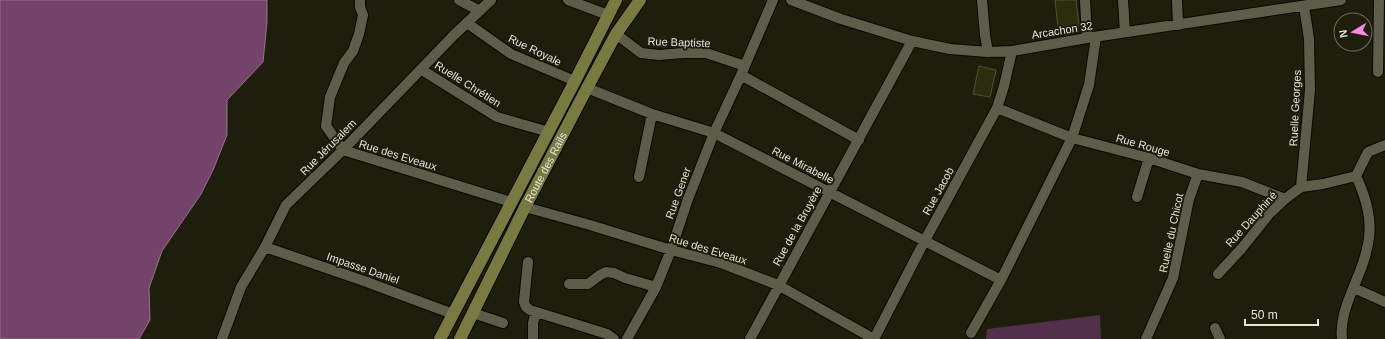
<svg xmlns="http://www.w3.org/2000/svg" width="1385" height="339" viewBox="0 0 1385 339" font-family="Helvetica,sans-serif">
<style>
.green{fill:#52304a}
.water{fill:#744369;stroke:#95738a}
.building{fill:#2c2d0b;stroke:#4e4f3c}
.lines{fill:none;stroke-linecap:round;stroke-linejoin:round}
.minor-casing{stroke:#080800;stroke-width:12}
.major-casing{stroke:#080800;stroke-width:14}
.minor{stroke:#5d5e4a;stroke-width:10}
.major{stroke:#797a40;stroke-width:12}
.labels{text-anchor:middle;stroke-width:4;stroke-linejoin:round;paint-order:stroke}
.street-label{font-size:11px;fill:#e3e4d8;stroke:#1d1e0c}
</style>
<rect width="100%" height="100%" fill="#1d1e0c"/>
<path class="green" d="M1100,315L1101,339H986L987,329Z"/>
<path class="water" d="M0,0H267V22L263,62L227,100V135L213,170L201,194L162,251L149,288L150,320L139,339H0Z"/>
<path class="building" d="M1055,0H1076L1079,26L1058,28Z
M979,66L996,70L990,97L973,94Z"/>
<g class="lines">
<defs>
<path id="minor" d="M360,0V7L363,15L359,34L353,51L344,63L330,97L326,126L343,150L511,202
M459,0L480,11
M568,0L608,15
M773,0L741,75L859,140
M791,0L841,19L912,41L950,49L988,52L1012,51L1087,38L1341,0
M982,0L985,35L988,52
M1085,0L1087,38
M1123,0L1125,32
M1177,0L1178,25
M467,23L511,54L575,81
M616,34L641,53L659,55L683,53H706L745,66
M422,70L497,117L549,132
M1378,72L1379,0
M587,88L652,114L714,133L1001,280
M997,108L1072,138L1149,158L1198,174L1242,182L1285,199
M639,177L652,114
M1301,187L1310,90L1309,39L1304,6
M1137,197L1149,158
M525,207L590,225L671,250L721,263L778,285L874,339
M265,247L364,281L453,314
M528,262L524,302L526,307L530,310L607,334L614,339
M1218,274L1242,248L1270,213L1285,199L1301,187L1323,184L1356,176L1368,152L1385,145
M569,284H588L600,275L606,272L614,273L625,278L656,287
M1354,288L1385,302
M473,313L503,323
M1215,328L1220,339
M971,333L1001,280L1072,138L1089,85L1096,37
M222,339L241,287L265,247L286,205L343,150L454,35L491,0
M533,339V323L536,312
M627,339L656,287L671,250L688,199L714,133L741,75
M750,339L912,41
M874,339L924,242L997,108L1004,86L1012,51
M1146,339L1173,278L1189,199L1198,174
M1342,339C1340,322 1346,306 1352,291C1371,246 1378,223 1356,176"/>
<g id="major">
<path d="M440,339L575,81L616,0"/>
<path id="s1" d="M460,339L525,207L587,88L616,34L640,0"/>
</g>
</defs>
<use href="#minor" class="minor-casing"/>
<use href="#major" class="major-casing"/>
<use href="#minor" class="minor"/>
<use href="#major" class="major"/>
</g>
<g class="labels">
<g class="street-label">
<text transform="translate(1062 30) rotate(-9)" y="4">Arcachon 32</text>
<text transform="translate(679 42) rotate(2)" y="4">Rue Baptiste</text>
<text transform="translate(535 50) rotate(26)" y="4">Rue Royale</text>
<text transform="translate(468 84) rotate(32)" y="4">Ruelle Chrétien</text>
<text transform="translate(1295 108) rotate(-87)" y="4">Ruelle Georges</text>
<text transform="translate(1143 145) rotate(16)" y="4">Rue Rouge</text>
<text transform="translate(328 147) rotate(-45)" y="4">Rue Jérusalem</text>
<text transform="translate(398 155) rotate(17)" y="4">Rue des Eveaux</text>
<text transform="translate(803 165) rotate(27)" y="4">Rue Mirabelle</text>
<text dy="4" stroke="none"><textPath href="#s1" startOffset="192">Route des Rails</textPath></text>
<text transform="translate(938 191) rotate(-61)" y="4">Rue Jacob</text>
<text transform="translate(678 193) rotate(-70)" y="4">Rue Gener</text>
<text transform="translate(1251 219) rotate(-48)" y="4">Rue Dauphiné</text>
<text transform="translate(797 226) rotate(-61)" y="4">Rue de la Bruyère</text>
<text transform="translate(1171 233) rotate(-78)" y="4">Ruelle du Chicot</text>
<text transform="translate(708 249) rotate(17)" y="4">Rue des Eveaux</text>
<text transform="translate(363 268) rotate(19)" y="4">Impasse Daniel</text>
</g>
</g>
<g transform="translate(1353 32) rotate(260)"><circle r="19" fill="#1d1e0c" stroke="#6c6d5e"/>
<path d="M0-3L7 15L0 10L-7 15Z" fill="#fc86e4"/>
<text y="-6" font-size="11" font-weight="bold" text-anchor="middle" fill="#e3e4d8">N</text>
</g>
<path d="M1245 319v6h73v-6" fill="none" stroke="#e3e4d8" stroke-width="2"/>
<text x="1251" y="319" font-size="12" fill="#e3e4d8" stroke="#1d1e0c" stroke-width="3" paint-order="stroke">50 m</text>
</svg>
